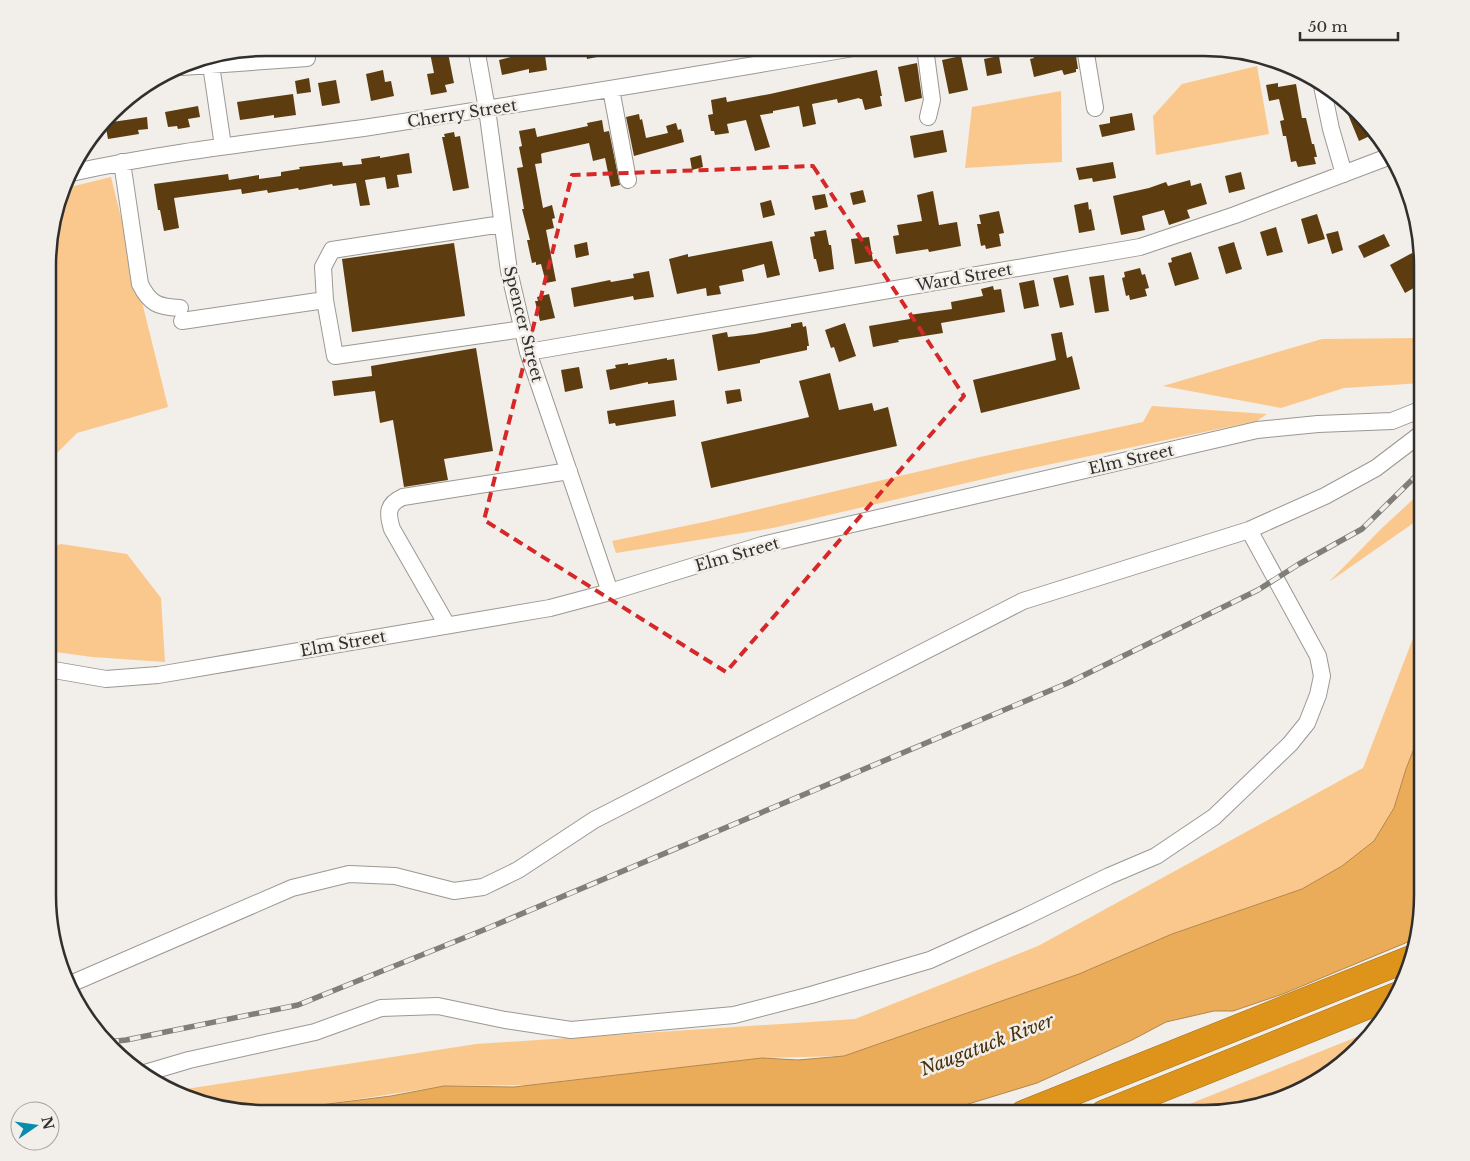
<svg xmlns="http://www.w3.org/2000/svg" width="1470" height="1161" viewBox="0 0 1470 1161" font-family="'Libre Baskerville',serif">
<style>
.green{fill:#fac88c}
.water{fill:#ebac59;stroke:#b3864c}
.building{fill:#5d3d0f}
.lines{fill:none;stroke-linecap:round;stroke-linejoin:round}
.minor-casing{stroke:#9b9893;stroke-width:18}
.highway-casing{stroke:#a17021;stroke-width:26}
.minor{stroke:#fff;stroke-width:16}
.highway{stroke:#de931a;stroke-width:25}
.rail-casing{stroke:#807d7a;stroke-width:5.5}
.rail{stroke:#f2eee9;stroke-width:4;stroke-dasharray:11;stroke-linecap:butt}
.marked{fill:none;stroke:#d62828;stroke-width:4;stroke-dasharray:10 6;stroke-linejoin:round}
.labels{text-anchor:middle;stroke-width:5;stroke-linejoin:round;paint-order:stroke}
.street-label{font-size:16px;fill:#312f2d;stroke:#f2eee9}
.water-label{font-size:18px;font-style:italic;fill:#482f0a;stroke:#f2eee9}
.rim{fill:none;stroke:#312f2d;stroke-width:2.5}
</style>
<rect width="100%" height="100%" fill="#f2eee9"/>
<path class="green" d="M1257,66L1269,134L1156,155L1153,116L1182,84Z
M1061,91L1062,162L965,168L972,107Z
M111,177L168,407L77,433L49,461V237L66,188Z
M1422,336V383L1344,388L1281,408L1163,386L1322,339L1418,338Z
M1152,406L1267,414L1257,421L1018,471L773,528L616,553L612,541L709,521L980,457L1143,422Z
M1422,491V517L1329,582L1382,528Z
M61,544L127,554L161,598L165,662L92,657L49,651V548Z
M1422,615V728L1406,769L1394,808L1374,841L1342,866L1302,889L1172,934L1079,974L844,1056L762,1058L527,1085L444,1086L268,1113H252L183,1097L173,1091L476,1044L855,1019L1038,946L1363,768Z
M1374,1030L1368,1039L1288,1097L1204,1113H1167Z"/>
<path class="water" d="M1422,728V910L1415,939L1283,994L1233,1011H1214L1166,1022L1132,1040L1037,1083L939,1113H274L281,1110L391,1096L444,1086L514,1087L762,1058L798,1060L844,1056L1079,974L1172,934L1302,889L1342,866L1374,841L1394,808L1406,769Z"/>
<path class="building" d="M429,48H447L454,83L445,85L447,92L431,95L427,74L434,73Z
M544,48L547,70L529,73V69L502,75L499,60L526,53L525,51Z
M585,48H617V53L587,59Z
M1032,48H1069V50L1075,49L1078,69H1076V72L1064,75L1062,70L1034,77L1030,59L1034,58Z
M961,56L968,90L949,94L942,60Z
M999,56L1002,73L987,76L984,59Z
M917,63L922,98L905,102L898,67Z
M383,70L385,82L391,81L394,96L371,101L366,74Z
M877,70L882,96H880L882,106L865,110L862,99H860L859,98L838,103L837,99L812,104L816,124L803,127L799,106L773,111V113L760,115L770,147L755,151L746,120L727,124L729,133L715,135L714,131H711L708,115L713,114L711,100L726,97L727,102L770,94Z
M309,78L311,92L297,94L295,81Z
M336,80L340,103L322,106L318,83Z
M1278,83V87L1296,84L1302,118H1306L1312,144H1314L1317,157H1314L1316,164L1298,167L1296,161L1291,162L1286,136H1283L1280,121L1284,120L1279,99L1269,101L1266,85Z
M293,94L296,115L274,118V115L240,120L237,102Z
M1344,99L1348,102L1372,135L1359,141L1342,100Z
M198,106L200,117L188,119L190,127L178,129L177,126L168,127L165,112Z
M1132,113L1135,130L1102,137L1099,125L1110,123V117Z
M639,114L640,120L642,119L646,138L668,133L666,126L676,123L678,130L681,129L684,142L634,156L626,117Z
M147,117L148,129L138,130L139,134L108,139L105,123Z
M602,120L604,132L609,131L620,185L611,187L605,158L593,161L589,143L543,153L541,154L542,163L535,164L543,208L552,205L555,218L552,219L554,228L546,230L556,281L546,283L541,264L536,265V262L532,263L527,240H530L522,209H524L517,168L523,167L519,147L522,146L519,131L535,128L537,137L588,126L587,123Z
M943,130L947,152L914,158L910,136Z
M454,132L455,137L460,136L469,188L453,191L442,137H445L444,134Z
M409,153L412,173L397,175L399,187L387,189L385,177L365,180L370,205L360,206L356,183L333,186L332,184L299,190L298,188L268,193L267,190L242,194L241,189L174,198L179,228L164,231L160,210H158L154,184L228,174L229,180L259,175V179L281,176V172L300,169L299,167L342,162L343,166L362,164L361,159L380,156V158Z
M701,155L703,167L692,170L690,158Z
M1113,162L1116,178L1093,182L1092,178L1079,180L1076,168Z
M1241,172L1245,189L1229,193L1225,176Z
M1190,180L1191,186L1201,183L1207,204L1187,210L1190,218L1169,225L1164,210L1142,216L1145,230L1121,235L1113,196L1149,188L1166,182L1168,186Z
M863,190L866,202L853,205L850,193Z
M933,191L939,225L957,222L961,246L929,252L928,249L896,254L893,236L899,235L897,225L922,221L917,195Z
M825,194L828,207L815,210L812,196Z
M771,200L775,215L763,218L760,203Z
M1088,202L1089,210L1091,209L1095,230L1079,233L1074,205Z
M999,211L1004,233L999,234L1001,246L986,249L985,245L981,246L977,224H981L979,215Z
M1317,214L1325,239L1308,244L1301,219Z
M1276,227L1283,252L1267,256L1260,232Z
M826,230L829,245H831L834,269L819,272L816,259H814L810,237L815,236L814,232Z
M1338,231L1343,250L1332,254L1326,234Z
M1384,234L1390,246L1364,258L1358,246Z
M869,237L873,261L855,264L851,239Z
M772,241L780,275L767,278L764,264L742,270L744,281L719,286L721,294L707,296L706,288L677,294L669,259L688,254V257Z
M587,242L589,255L576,258L574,245Z
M1234,242L1242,269L1226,274L1218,247Z
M454,243L465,316L352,332L342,259Z
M1191,252L1199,279L1175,286L1168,263L1172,262L1171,258Z
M1412,253L1421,269L1413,273L1419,285L1405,293L1390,265Z
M1140,268L1142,275L1145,274L1149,288L1145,289L1147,296L1130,300L1129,295L1126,296L1122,278L1125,277L1124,272Z
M649,271L654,297L634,300L633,296L574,307L571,288L610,280L611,282L634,278L633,274Z
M1068,275L1074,305L1060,308L1053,278Z
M1104,275L1109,311L1095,313L1089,277Z
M1034,280L1039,306L1024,309L1019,283Z
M993,286L994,290L1001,289L1005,312L941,323L943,333L898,340L899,342L873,347L869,326L910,319L909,315L952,309L951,302L983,296L981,289Z
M549,294L555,318L540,321L535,301H538L537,297Z
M802,322L803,327L806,326L809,346H807V350L760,360V363L718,371L712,335L727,332L728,337L755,334L791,327V324Z
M845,323L856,356L839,362L834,347L831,348L825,330Z
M1062,332L1067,358L1072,356L1080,389L981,413L973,380L1056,360L1051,334Z
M476,348L493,451L444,459L448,480L404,487L393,420L380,423L375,391L334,396L332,381L372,376L371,366Z
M667,358V360L674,359L677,380L648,384V382L610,390L606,370L616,368L615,365L628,363V365Z
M579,367L583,388L565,392L561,370Z
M830,373L839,410L872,403L874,411L888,407L897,446L711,488L701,442L809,417L799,381Z
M740,389L742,401L727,404L725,391Z
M674,400L676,416L616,426L615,423L609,424L607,411Z"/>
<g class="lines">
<defs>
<path id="minor" d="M476,48L487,109L509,271L528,352L610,592
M925,48L932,100L928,117
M1085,48L1095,108
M211,65L223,146
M182,67L307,58
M1322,86L1331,129L1344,174
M611,89L628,180
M122,162L140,284C150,304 158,307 180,308
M71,173C170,151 270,141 370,127C531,102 693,76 853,48
M502,224L332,250L323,267L325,300L335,356L523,329
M182,321L325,300
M528,352L1140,247L1235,215L1388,157
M447,625L392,529C387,513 387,504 403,497L569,471
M48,669L106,679L158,675L550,608L610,592L762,545L1257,430L1318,424L1392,421L1422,409
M68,985L292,888L349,874L395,876L454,891L483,887L518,870L594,820L1023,601L1249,530L1325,496L1376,468L1422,433
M145,1073L189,1060L315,1032L381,1008L438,1006L505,1020L571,1030L734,1015L811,995L930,960L1025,917L1109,876L1156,856L1214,817L1290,744L1307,723L1318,695L1322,676L1318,656L1249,530"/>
<path id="highway" d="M1023,1113L1411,958
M1103,1113L1396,995"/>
</defs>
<use href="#minor" class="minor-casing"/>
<use href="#highway" class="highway-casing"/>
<use href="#minor" class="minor"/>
<use href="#highway" class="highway"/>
<defs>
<path id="rail" d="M108,1042L126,1040L298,1005L481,931L1068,683L1258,590L1299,564L1362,529L1422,470"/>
</defs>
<use href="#rail" class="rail-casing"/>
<use href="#rail" class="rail"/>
</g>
<path class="marked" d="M813,166L964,396L726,672L484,520L572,175Z"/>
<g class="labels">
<g class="street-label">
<text transform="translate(462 113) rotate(-9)" y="6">Cherry Street</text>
<text transform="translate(964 277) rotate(-10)" y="6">Ward Street</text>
<text transform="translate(524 324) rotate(76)" y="6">Spencer Street</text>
<text transform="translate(1131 459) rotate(-13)" y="6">Elm Street</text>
<text transform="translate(737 554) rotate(-16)" y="6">Elm Street</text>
<text transform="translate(343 643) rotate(-10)" y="6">Elm Street</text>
</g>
<g class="water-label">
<text transform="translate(987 1045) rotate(-21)" y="6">Naugatuck River</text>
</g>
</g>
<path d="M0 0H1470V1161H0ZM266 56H1204A210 210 0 0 1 1414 266V895A210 210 0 0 1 1204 1105H266A210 210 0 0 1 56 895V266A210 210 0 0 1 266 56Z" fill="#f2eee9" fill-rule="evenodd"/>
<path class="rim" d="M266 56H1204A210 210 0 0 1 1414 266V895A210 210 0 0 1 1204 1105H266A210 210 0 0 1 56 895V266A210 210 0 0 1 266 56Z"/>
<g transform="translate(35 1126) rotate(77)"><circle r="24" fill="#f2eee9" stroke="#a5a29e"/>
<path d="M0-4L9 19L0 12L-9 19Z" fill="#088cac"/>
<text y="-8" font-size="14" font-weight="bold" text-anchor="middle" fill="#312f2d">N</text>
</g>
<path d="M1300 32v8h98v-8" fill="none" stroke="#312f2d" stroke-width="2.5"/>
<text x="1308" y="32" font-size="15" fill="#312f2d" stroke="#f2eee9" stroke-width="4" paint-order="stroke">50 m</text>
</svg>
